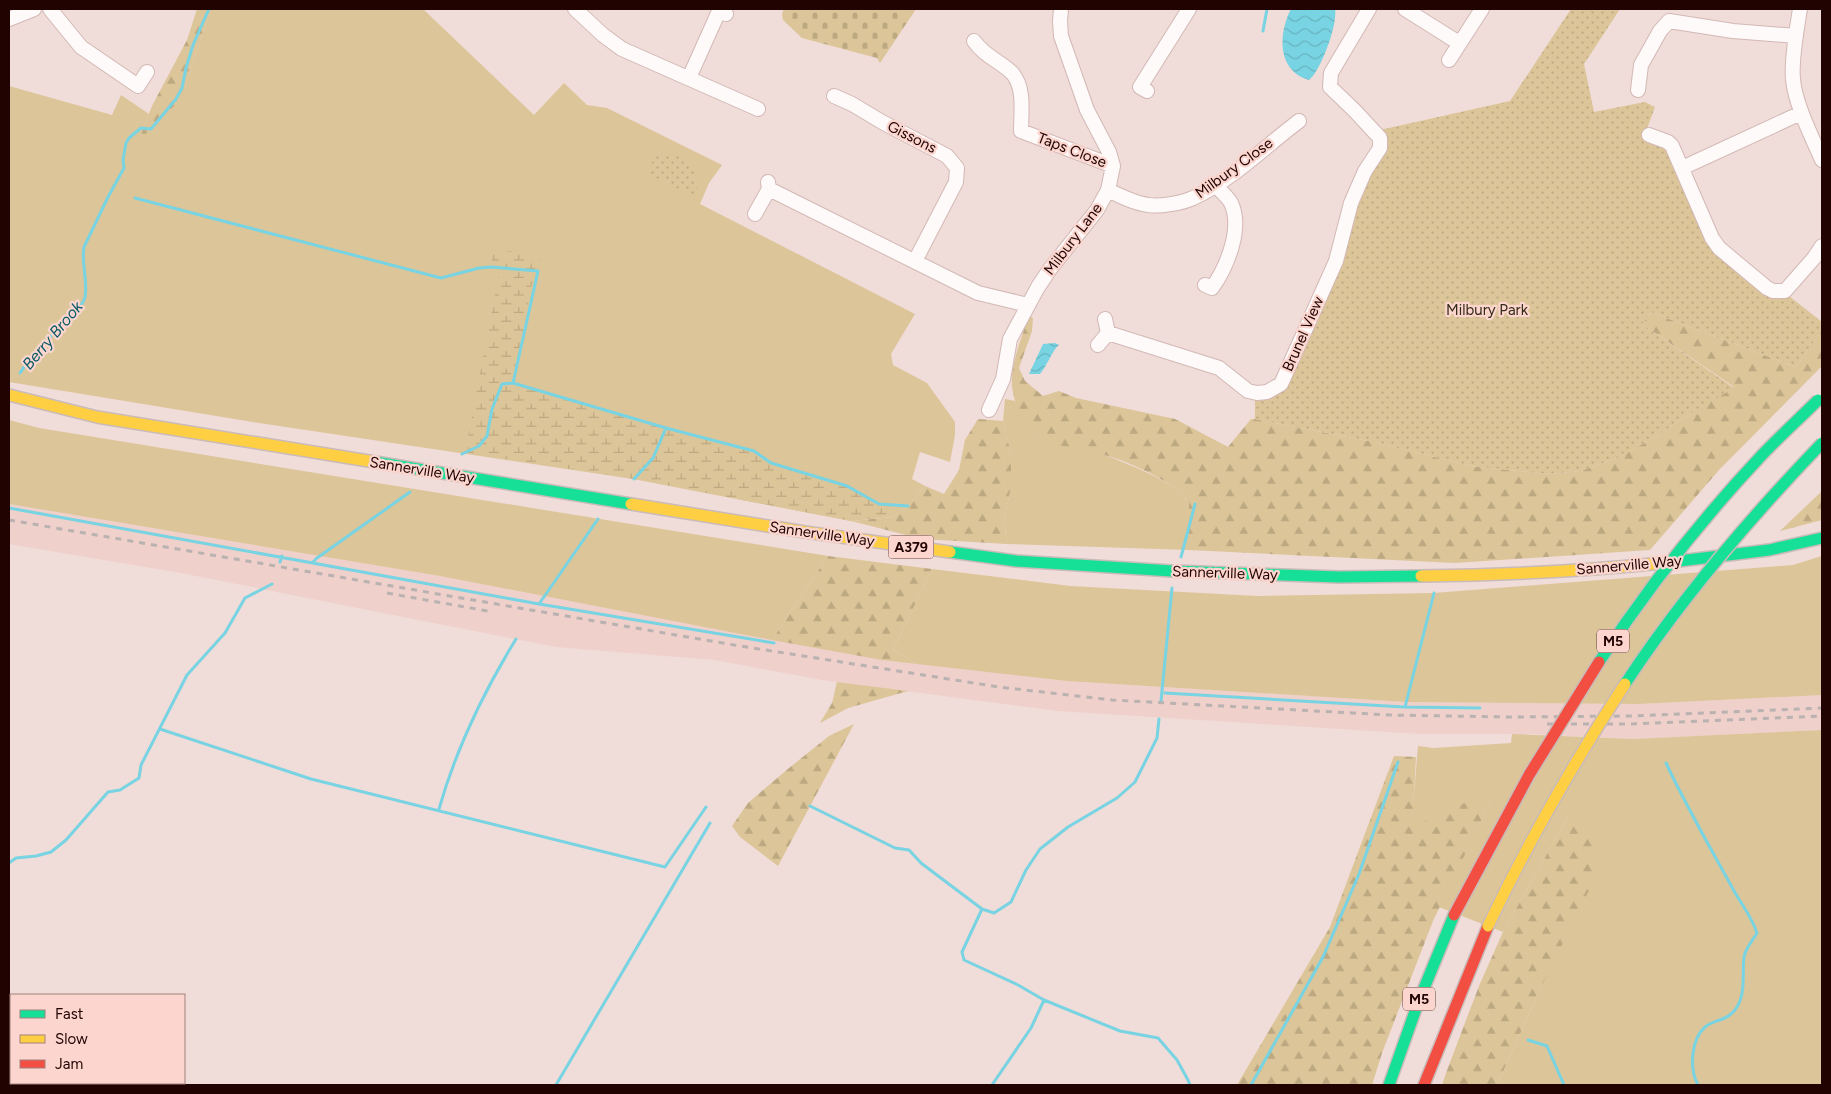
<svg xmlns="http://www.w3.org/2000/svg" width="1831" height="1094" viewBox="0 0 1831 1094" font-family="Figtree,sans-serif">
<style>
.built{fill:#efd0ca}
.grass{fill:#dcc598}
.forest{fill:url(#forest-firs)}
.wetland{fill:url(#wetland-marsh)}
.cemetery{fill:url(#cemetery-stones)}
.park{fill:url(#park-dots)}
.water{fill:url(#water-waves)}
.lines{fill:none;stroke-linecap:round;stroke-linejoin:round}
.stream{stroke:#78d3e2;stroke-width:3}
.street-casing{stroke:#d3b8b5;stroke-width:16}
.fast-casing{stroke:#c9bbb9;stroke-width:14}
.slow-casing{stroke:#c9bbb9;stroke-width:14}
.jam-casing{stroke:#c9bbb9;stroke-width:14}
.street{stroke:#fdfaf9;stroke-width:14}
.fast{stroke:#16e098;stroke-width:11}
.slow{stroke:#ffcf43;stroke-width:11}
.jam{stroke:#f24e42;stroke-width:11}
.rail{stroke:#b9b2b1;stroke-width:3;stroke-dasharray:6 6;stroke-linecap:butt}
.fast-bridge-casing{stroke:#c9bbb9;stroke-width:14;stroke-linecap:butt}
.slow-bridge-casing{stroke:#c9bbb9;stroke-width:14;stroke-linecap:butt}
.jam-bridge-casing{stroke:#c9bbb9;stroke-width:14;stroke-linecap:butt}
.fast-bridge{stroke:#16e098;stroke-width:11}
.slow-bridge{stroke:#ffcf43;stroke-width:11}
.jam-bridge{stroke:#f24e42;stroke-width:11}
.labels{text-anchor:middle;stroke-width:4.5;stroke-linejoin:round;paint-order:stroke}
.shield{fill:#fbd5ce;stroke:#62423f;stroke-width:1}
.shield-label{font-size:14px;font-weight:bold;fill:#210302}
.street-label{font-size:15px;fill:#210302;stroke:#fbd5ce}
.park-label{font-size:15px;fill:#342c17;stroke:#fbd5ce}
.water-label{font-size:16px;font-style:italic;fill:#055864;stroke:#fbd5ce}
</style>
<defs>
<pattern id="forest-firs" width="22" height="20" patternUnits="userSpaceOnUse" patternTransform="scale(1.25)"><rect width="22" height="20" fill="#dcc598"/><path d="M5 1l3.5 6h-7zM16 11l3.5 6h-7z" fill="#bca881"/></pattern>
<pattern id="wetland-marsh" width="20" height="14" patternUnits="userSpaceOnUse" patternTransform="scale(1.25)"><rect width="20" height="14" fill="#dcc598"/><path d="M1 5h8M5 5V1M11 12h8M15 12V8" fill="none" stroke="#bca881"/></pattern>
<pattern id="cemetery-stones" width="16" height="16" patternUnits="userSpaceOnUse" patternTransform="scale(1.25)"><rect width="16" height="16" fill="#dcc598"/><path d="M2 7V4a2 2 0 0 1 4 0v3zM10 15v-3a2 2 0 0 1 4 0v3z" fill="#bca881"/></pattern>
<pattern id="park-dots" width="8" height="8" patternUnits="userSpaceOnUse" patternTransform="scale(1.25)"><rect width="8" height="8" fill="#dcc598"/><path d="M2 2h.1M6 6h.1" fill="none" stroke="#bca881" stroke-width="1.8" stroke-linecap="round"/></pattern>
<pattern id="water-waves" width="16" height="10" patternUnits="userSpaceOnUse" patternTransform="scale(1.25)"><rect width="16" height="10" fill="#78d3e2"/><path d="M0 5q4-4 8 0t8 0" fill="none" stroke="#68b4c0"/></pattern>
</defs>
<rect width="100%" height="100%" fill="#f0dcd8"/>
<path class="built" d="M9,504L440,576L882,660L1067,681L1406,702L1639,704L1822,695V730L1633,739L1532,734H1420L1058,711L822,680L715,660L556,647L181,573L9,544Z"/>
<path class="grass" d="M211,9H423L534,115L564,83L587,105L607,108L722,165L709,183L700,204L915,314L891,354L893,365L927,383L955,422V435L950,462L920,452L912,479L925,486L908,506L851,521L634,479L259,423L9,382V86L112,115L121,95L149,114L139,140L184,90Z
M1005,399L1015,401C1038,455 1062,440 1107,456C1128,464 1151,473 1170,485C1177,489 1183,497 1189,503V550L1007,544L1004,520L1011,487V454L1003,421Z
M9,420L39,428L828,556L772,640L440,576L9,504Z
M1822,556V695L1639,704L1406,702L1067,681L917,664L893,650L932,569L1070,586L1257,596L1434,593L1793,565Z
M1822,730V1085H1497L1542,985L1569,815L1503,932L1439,907L1491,800L1411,828L1418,746L1434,748L1511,743L1512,734L1633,739Z"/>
<path class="forest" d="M197,9H211L184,90L174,106L138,142L152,106L187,40Z
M1651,312L1796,367L1822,330V366L1719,470L1650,550L1455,563L1189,550V503C1183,497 1177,489 1170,485C1153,473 1124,460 1104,455C1088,451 1071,449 1055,444C1028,436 1009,403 1012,374C1015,354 1022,335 1029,316L1033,318L1032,331L1019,368L1025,381L1043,396L1059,391L1076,398L1175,419L1228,447L1251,419H1255L1374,442L1471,466L1547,474L1580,471L1617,458L1655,437L1693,412L1734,387L1642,324Z
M978,419L1003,421L1011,454V487L1004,520L1007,544L922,539L851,521L893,517L908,506L925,486L944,494L959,470L965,440Z
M1822,491V520L1780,531Z
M828,556L932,569L893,650L917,664L882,660L772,640Z
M837,682L908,691L848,708L820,723L832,703Z
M854,724L778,866L740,837L732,826L748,803L789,768L829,736Z
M1394,756L1416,757L1412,827L1471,800H1491L1433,921L1382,1053L1372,1085H1237L1330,927Z
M1569,815L1590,824L1598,872L1542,985L1497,1085H1442L1446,1073L1479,986L1503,932Z"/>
<path class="wetland" d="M511,251L540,260L535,268L513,383L666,428L754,451L771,463L847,486L879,504L908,506L893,517L851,521L634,479L465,453L500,268L491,267L493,254Z"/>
<path class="cemetery" d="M784,9H916L880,63L877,58L802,38L783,20L782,14Z"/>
<path class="park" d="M1571,9H1620L1584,64L1594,112L1645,102L1655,107L1645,134L1665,146L1712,249L1789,296L1822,322V330L1796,367L1651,312L1642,324L1734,388L1693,412L1655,437L1617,458L1580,471L1547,474L1471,466L1374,442L1255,419V399L1284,386L1380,130L1510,101Z
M657,152C665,154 676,154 684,159C695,165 700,187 695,197L647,173Z"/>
<path class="water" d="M1291,9H1335C1338,24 1321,71 1309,80C1277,71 1278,34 1291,9Z
M1043,344L1055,343L1059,345C1053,349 1047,366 1040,374H1029Z"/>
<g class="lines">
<path class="stream" d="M1263,31L1267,9
M135,198L441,278L479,268L491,267L538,271L513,383
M20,373C27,362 35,353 44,343C54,332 82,310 85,297C88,280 81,263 84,247L108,197L124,168L123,160L126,143L129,138L141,128L151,129L176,99L182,88L186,68L193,45L209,9
M462,454L479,446L487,436L492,409L502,384L513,383L666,428L754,451L771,463L847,486L879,504L908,506
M634,479L653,458L666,428
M9,508L539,604L774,643
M1181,557L1195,504
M280,562L282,556
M313,562L317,558L410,492
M539,604L598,519
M1165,693L1404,707L1480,708
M1161,701L1172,588
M1405,707L1434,593
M160,729L311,779L665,867L706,807
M1666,763C1686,806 1710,847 1733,889C1741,904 1752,917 1757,933C1753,940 1745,949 1744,957C1742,973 1746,992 1737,1007C1729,1021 1715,1019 1705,1027C1691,1039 1689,1069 1698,1085
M810,806L895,848L909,850L921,863L982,909
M439,809C456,749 483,693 516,639
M9,863L16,858L36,856L51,852L66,840L108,792L120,790L139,778L141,765L187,675L225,633L245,598L272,584
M1044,1000L1120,1031L1158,1038L1177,1060L1188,1080L1190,1085
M1528,1040L1547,1046L1564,1085
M556,1085L710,823
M992,1085L1031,1028L1044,1000L1018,985L964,960L962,952L982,909L994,913L1011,902L1026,870L1040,849L1068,827L1117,798L1135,782L1157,738L1159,719
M1251,1085L1323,957L1359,874L1398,762"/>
<defs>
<path id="street" d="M50,9L81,47L138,86L147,72
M575,9L603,35L622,49L758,109
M1405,9L1459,43
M1800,9C1797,28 1791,60 1793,79C1795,104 1812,137 1822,160
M9,19L34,9
M974,41C985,57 1002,62 1013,74C1025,89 1021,113 1021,131L1113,166
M1449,60L1482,9
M689,78L719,11L726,14
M1638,90L1641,65L1660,31L1669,21L1733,31L1796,36
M1147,91L1140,87L1189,9
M834,96L852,104L882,122L947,156L957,168L956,182L915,261
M1649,135L1668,142L1672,146L1712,238L1719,248L1767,288L1773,291H1785L1814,258L1822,246
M1682,168L1801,113
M768,182L769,189L978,293L1028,305
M1108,190C1120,196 1134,203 1148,205C1159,207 1183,203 1193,198C1228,183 1267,145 1299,121
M755,214L769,189
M1205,285L1212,288C1227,267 1243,228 1231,203C1228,197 1220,191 1216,185
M1105,319L1108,333
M1098,345L1108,333L1219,368L1248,391L1257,393L1267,392L1281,384L1336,261L1351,203L1365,171L1380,148V138L1355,111L1330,87L1331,73L1369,9
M989,410L1003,379L1010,339L1038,287L1050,269L1097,210L1108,190L1113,166L1109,152L1087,110L1061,36L1060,21L1061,9"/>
<path id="fast" d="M375,462L631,504
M950,552L1016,561L1172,571L1339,577L1421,576
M1671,562L1769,550L1822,538
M1389,1085L1418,1003L1454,915"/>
<path id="slow" d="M9,395L97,417L375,462
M631,504L805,532L950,552
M1421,576C1505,575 1588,571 1671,562"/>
<path id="jam" d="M1424,1085L1488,926"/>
</defs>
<use href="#street" class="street-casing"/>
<use href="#fast" class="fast-casing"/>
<use href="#slow" class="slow-casing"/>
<use href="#jam" class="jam-casing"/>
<use href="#street" class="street"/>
<use href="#fast" class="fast"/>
<use href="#slow" class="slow"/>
<use href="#jam" class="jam"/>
<path class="rail" d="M9,520L734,645L999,687L1112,700L1390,715L1510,717L1630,716L1822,708
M387,593L493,612
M1547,724H1630L1822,716"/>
<defs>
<path id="fast-bridge" d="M1599,662C1647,589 1701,520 1761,456C1779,437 1799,419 1818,400
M1625,684C1682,597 1750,518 1822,443"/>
<path id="slow-bridge" d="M1488,926C1528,842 1574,762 1625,684"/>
<path id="jam-bridge" d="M1454,915L1529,775L1599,662"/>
</defs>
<use href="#fast-bridge" class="fast-bridge-casing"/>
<use href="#slow-bridge" class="slow-bridge-casing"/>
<use href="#jam-bridge" class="jam-bridge-casing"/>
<use href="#fast-bridge" class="fast-bridge"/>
<use href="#slow-bridge" class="slow-bridge"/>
<use href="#jam-bridge" class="jam-bridge"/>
</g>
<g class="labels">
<g class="shield">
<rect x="888.5" y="535.5" width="45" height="23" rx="4"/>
<rect x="1597" y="629.5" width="32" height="23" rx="4"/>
<rect x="1403" y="987.5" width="32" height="23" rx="4"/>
</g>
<g class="shield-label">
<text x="911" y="552">A379</text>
<text x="1613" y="646">M5</text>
<text x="1419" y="1004">M5</text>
</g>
<g class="street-label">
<text transform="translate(912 137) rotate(27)" y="5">Gissons</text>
<text transform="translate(1072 150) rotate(21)" y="5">Taps Close</text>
<text transform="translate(1234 168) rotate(-36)" y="5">Milbury Close</text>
<text transform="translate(1073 239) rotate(-53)" y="5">Milbury Lane</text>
<text transform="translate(1303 334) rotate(-66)" y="5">Brunel View</text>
<text transform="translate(422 470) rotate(9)" y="5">Sannerville Way</text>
<text transform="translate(822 534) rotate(8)" y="5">Sannerville Way</text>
<text transform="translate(1629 565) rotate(-5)" y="5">Sannerville Way</text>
<text transform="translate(1225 573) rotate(2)" y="5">Sannerville Way</text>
</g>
<g class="park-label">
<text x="1487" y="315">Milbury Park</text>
</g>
<g class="water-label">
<text transform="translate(52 335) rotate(-50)" y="6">Berry Brook</text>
</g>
</g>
<rect width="1831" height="1094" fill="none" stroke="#210302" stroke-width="20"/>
<rect x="10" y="994" width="175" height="90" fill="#fbd5ce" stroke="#a4817c"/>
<rect x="20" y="1010" width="25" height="8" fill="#16e098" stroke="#a4817c"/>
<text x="55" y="1019" font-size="15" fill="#210302">Fast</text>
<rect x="20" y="1035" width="25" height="8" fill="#ffcf43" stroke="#a4817c"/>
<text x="55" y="1044" font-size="15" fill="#210302">Slow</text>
<rect x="20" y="1060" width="25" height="8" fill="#f24e42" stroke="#a4817c"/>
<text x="55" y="1069" font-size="15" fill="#210302">Jam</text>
</svg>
